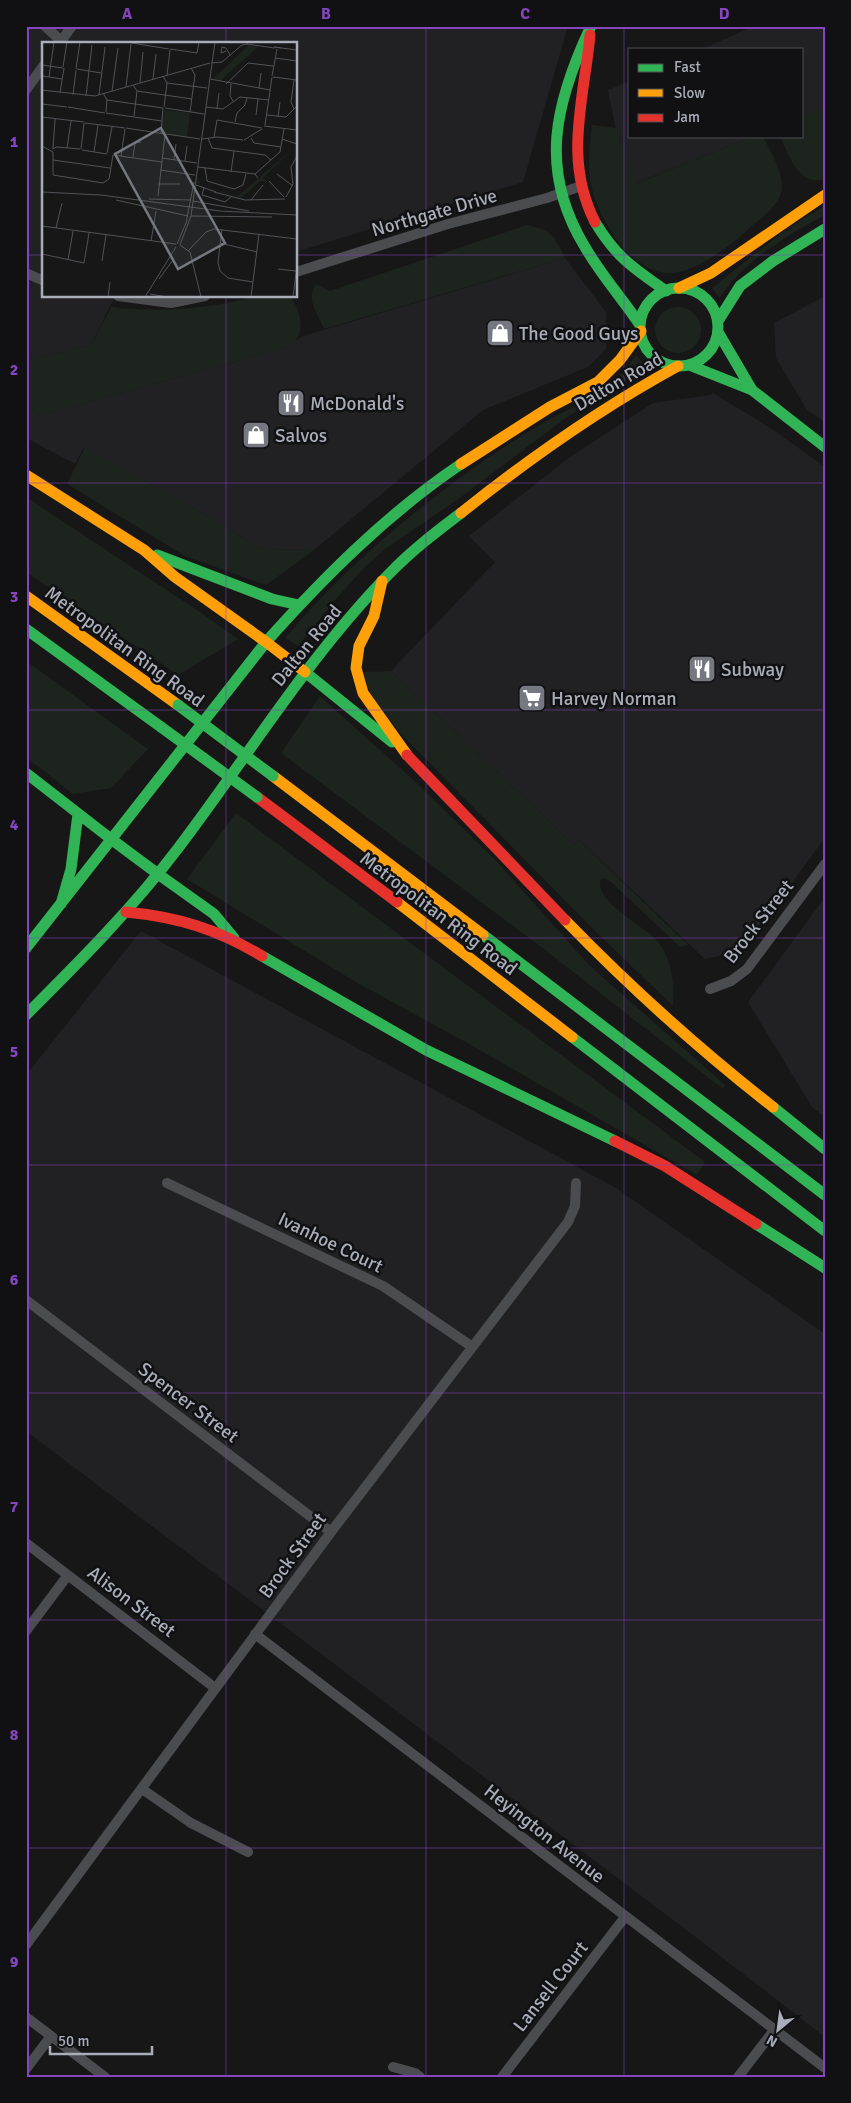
<svg xmlns="http://www.w3.org/2000/svg" width="851" height="2103" viewBox="0 0 851 2103" font-family="Signika,sans-serif">
<style>
.built{fill:#212123}
.green{fill:#1d241e}
.lines{fill:none;stroke-linecap:round;stroke-linejoin:round}
.street{stroke:#4b4c50;stroke-width:10}
.fast{stroke:#30b455;stroke-width:11}
.slow{stroke:#ff9f0a;stroke-width:11}
.jam{stroke:#e5322d;stroke-width:11}
.fast-bridge{stroke:#30b455;stroke-width:11}
.grid{fill:none;stroke:#8446be;stroke-width:1;stroke-opacity:0.55}
.labels{text-anchor:middle;stroke-width:5;stroke-linejoin:round;paint-order:stroke}
.street-label{font-size:19px;fill:#a8adb8;stroke:#111113}
.poi-label{font-size:19px;fill:#a8adb8;stroke:#111113;text-anchor:start}
.inset-road{fill:none;stroke:#515357;stroke-width:1}
.view{fill:#757880;fill-opacity:0.15;stroke:#757880;stroke-width:2.5}
.inset-edge{fill:none;stroke:#a8adb8;stroke-width:2.5}
.neatline{fill:none;stroke:#8446be;stroke-width:2}
.grid-label{font-size:16px;text-anchor:middle;font-weight:bold;fill:#8446be}
</style>
<rect width="100%" height="100%" fill="#171717"/>
<path class="built" d="M26,26H568L523,182L296,252V44H44V296H115L91,345L26,361Z
M754,26H825V109L802,117V49H703Z
M630,81V136H754L636,183L615,125L608,90Z
M565,258L606,312V349L588,367L483,410L314,550L264,549L253,545L229,528L84,447L75,464L26,438V419L288,347L300,337Z
M825,296V422L807,410L776,358L774,323Z
M713,393L772,429L825,467V838L741,951L705,959L579,840L574,845L391,671L495,562L469,536L570,457L653,403L711,395Z
M825,897V1117L812,1107L748,1002Z
M141,931L616,1188L825,1334V2037L689,1932L26,1431V1075Z"/>
<path class="green" d="M825,107V179C798,187 789,155 780,136H802V117Z
M592,125L616,128L637,183L754,136H763C770,151 786,176 781,193C776,209 757,221 745,232C728,248 694,273 670,273C631,274 598,218 591,185C587,166 590,144 592,125Z
M825,206V215C790,234 740,263 720,298L712,288C749,259 783,229 825,206Z
M527,225C553,230 554,236 565,258L324,329C318,315 305,298 316,284L330,291Z
M257,296H290C302,313 307,336 288,347L26,419V361L91,345L111,307C159,313 209,309 257,296Z
M655 330a23 23 0 1 1 46 0a23 23 0 1 1-46 0Z
M636,355L647,367L645,371L567,417L461,497L385,549L363,569L336,599L298,646L285,638C344,568 415,509 489,457C509,444 529,431 550,419C584,401 615,389 636,355Z
M85,447L229,528L253,545L264,549L314,550L266,585L185,556L67,484Z
M26,497L203,614L238,639L178,675L26,572Z
M26,661L148,749L111,788L73,794L26,757Z
M391,671L574,845L579,840L688,945L680,947L610,881L603,878L600,881C598,907 649,926 661,946C673,965 674,985 673,1006L595,931L404,737L372,697L363,672Z
M320,696L419,785L497,862L590,966L725,1085L723,1089L540,946L281,753Z
M236,813L705,1162L697,1175L471,1045L354,981L187,879Z"/>
<g class="lines">
<path class="street" d="M45,26L61,41
M59,44L72,26
M26,90L44,65
M296,272L448,224L547,198L581,186
M26,273L44,281
M118,296L171,303L205,296
M710,989L731,981L747,969L825,864
M167,1183L383,1286L471,1346
M26,1300L331,1532
M26,1543L215,1688
M26,1631L68,1575
M255,1634L825,2068
M142,1789L191,1823L248,1852
M26,1945L331,1532L568,1222L575,1206L576,1183
M26,2017L105,2077
M393,2067L415,2073L420,2077
M26,2069L51,2036
M502,2077L625,1917
M738,2077L775,2029"/>
<path class="fast" d="M591,26C555,103 538,170 585,247C601,275 622,298 640,325
M595,222C616,257 633,268 666,291
M640 327a39 39 0 1 1 78 0a39 39 0 1 1-78 0Z
M718,321L740,286L773,261L825,229
M718,332L752,390
M689,365L752,390L825,447
M157,555L272,599L299,605
M26,629L161,727
M305,672L392,742
M26,773L111,839
M111,839L158,874
M158,874L214,914L234,938
M61,904L71,869L78,814
M483,935L825,1195
M26,948L266,642C324,577 388,513 461,464
M262,956L426,1050L615,1141
M26,1015C80,961 133,908 179,847C248,756 309,656 389,574C411,551 436,532 461,513
M572,1037L825,1231
M773,1107L825,1149
M756,1224L825,1268"/>
<path class="slow" d="M679,288L711,273L825,195
M461,464L550,407L598,382L620,360L641,331
M26,475L144,550L175,577L266,642
M461,513C530,458 601,408 678,366
M382,581L374,616L359,646L356,668L363,693L407,755
M26,596L178,705
M266,642L305,672
M273,776L483,935
M397,902L572,1037
M565,920C630,987 700,1050 773,1107"/>
<path class="jam" d="M590,35C584,100 563,159 595,222
M407,755L565,920
M257,797L397,902
M126,912C178,917 217,929 262,956
M615,1141L665,1166L756,1224"/>
<path class="fast-bridge" d="M178,705L273,776
M161,727L257,797"/>
</g>
<path class="grid" d="M226,26V44M426,26V2077M624,26V2077M26,255H44M296,255H825M226,296V2077M26,483H825M26,710H825M26,938H825M26,1165H825M26,1393H825M26,1620H825M26,1848H825"/>
<defs>
<symbol id="shop-square" viewBox="-11 -11 22 22"><rect x="-9" y="-9" width="18" height="18" rx="4" fill="#757880" stroke="#111113"/><path d="M-5-2.5h2.3a2.7 3.5 0 0 1 5.4 0H5L5.5 6h-11ZM-1.5-2.5h3a1.5 2.3 0 0 0-3 0Z" fill="#fff"/></symbol>
<symbol id="restaurant-square" viewBox="-11 -11 22 22"><rect x="-9" y="-9" width="18" height="18" rx="4" fill="#757880" stroke="#111113"/><path d="M-5-6h1v4h1v-4h1v4h1v-4h1v5L-1.5 .5V6h-2V.5L-5-1ZM5-6V6H3V1.5H1.5Q1.5-4 5-6Z" fill="#fff"/></symbol>
<symbol id="supermarket-square" viewBox="-11 -11 22 22"><rect x="-9" y="-9" width="18" height="18" rx="4" fill="#757880" stroke="#111113"/><path d="M-6-5.5h2.5l.6 2H6L4.5 2H-2.5L-4.4-4H-6ZM-1.5 3.2a1.3 1.3 0 1 0 .1 0ZM3 3.2a1.3 1.3 0 1 0 .1 0Z" fill="#fff"/></symbol>
</defs>
<g fill-rule="evenodd">
<use href="#shop-square" x="484" y="317" width="32" height="32"/>
<use href="#restaurant-square" x="275" y="387" width="32" height="32"/>
<use href="#shop-square" x="240" y="419" width="32" height="32"/>
<use href="#restaurant-square" x="686" y="653" width="32" height="32"/>
<use href="#supermarket-square" x="516" y="682" width="32" height="32"/>
</g>
<g class="labels">
<g class="street-label">
<text transform="translate(434 212) rotate(-16)" y="7">Northgate Drive</text>
<text transform="translate(618 381) rotate(-30)" y="7">Dalton Road</text>
<text transform="translate(306 645) rotate(-51)" y="7">Dalton Road</text>
<text transform="translate(125 646) rotate(36)" y="7">Metropolitan Ring Road</text>
<text transform="translate(439 913) rotate(37)" y="7">Metropolitan Ring Road</text>
<text transform="translate(758 921) rotate(-52)" y="7">Brock Street</text>
<text transform="translate(331 1242) rotate(26)" y="7">Ivanhoe Court</text>
<text transform="translate(189 1402) rotate(37)" y="7">Spencer Street</text>
<text transform="translate(292 1555) rotate(-54)" y="7">Brock Street</text>
<text transform="translate(132 1601) rotate(37)" y="7">Alison Street</text>
<text transform="translate(545 1833) rotate(38)" y="7">Heyington Avenue</text>
<text transform="translate(550 1986) rotate(-52)" y="7">Lansell Court</text>
</g>
<g class="poi-label">
<text x="519" y="340">The Good Guys</text>
<text x="310" y="410">McDonald's</text>
<text x="275" y="442">Salvos</text>
<text x="721" y="676">Subway</text>
<text x="551" y="705">Harvey Norman</text>
</g>
</g>
<g transform="translate(42 42)">
<rect width="255" height="255" fill="#171717"/>
<path d="M207,3L216,5L178,39L172,36ZM122,68L148,71L145,95L119,91ZM255,103L221,136L226,140L218,139L199,156L155,142L156,135L158,143L196,154Z" fill="#1d241e"/>
<path class="inset-road" d="M90,1L127,7M205,2L232,6M239,6L232,5L255,8M128,7L155,11L157,0M184,9L179,11L180,5L184,6L188,13M233,16L255,19M169,21L180,20L200,3L206,2M0,23L21,26M21,25L25,0M34,27L38,0M35,27L59,31M125,33L128,8M0,34L20,37M121,34L125,41L122,65M230,34L235,7M7,35L12,0M231,35L255,38M111,37L114,12M168,37L228,48M252,38L249,60L252,67M98,41L101,10M125,41L165,46M184,42L206,21L231,24M189,42L188,54L191,59M91,43L95,49L92,74M84,45L89,2M217,46L219,31M0,48L53,54L168,21M70,49L76,6M95,49L150,57M18,51L22,26M61,51L65,58L64,70M31,53L34,28M57,53L63,5M44,54L50,3M65,58L121,66M0,62L25,65M26,65L63,71M164,65L181,67L198,55L227,58M123,66L162,72M175,67L177,51M148,70L153,33L149,26M64,71L92,75M214,73L216,57M225,73L244,75L255,64M0,75L42,80M92,75L120,79M236,75L238,60M193,80L195,71L203,63L205,56M43,81L83,86M223,83L230,35M222,84L255,88M84,86L123,92M119,91L121,66M124,92L158,97M172,95L175,78L220,86M166,96L170,106L223,113L229,118M209,96L212,101L239,105M160,97L175,95L201,98M240,97L255,102M202,98L220,87M0,104L11,110V133L61,141L67,137L71,113L120,120M11,106L13,77M25,106L29,79M10,107L15,105L38,107M39,107L42,81M40,108L65,112M52,110L56,83M65,111L70,85M79,114L83,87M91,115L93,101L99,100M120,116L155,121M132,117L134,102M11,118L68,126M143,119L145,104M156,125L213,132L216,136M163,126L165,139L192,147L201,143L204,132M118,128L153,133M189,130L192,109M213,132L238,110L242,87M235,132L251,144M227,139L242,155M116,142H138M154,143L174,150M162,145L160,153L183,160L189,155M0,150L59,153L178,169L255,173M172,150L203,158L243,157M116,154L123,93M244,155L251,142L249,125L255,114M107,157L148,158M74,158L146,174M209,158L221,143M151,159L207,169M149,174L230,175M0,184L134,202M14,186L20,161M180,187L176,220L178,229L186,236L211,240M109,199L114,169M178,201L215,210M135,202L144,181L152,140M138,203L149,174L173,0M138,203L148,210L159,255M146,209L164,190L172,187L255,197M0,212L42,221L47,191M26,218L31,189M60,219L64,193M236,227L254,229M117,237L131,218M108,252L126,255M66,255L68,240M103,255L134,205M209,255L217,192M251,255L255,223"/>
<path class="view" d="M119,86L183,201L136,227L73,112Z"/>
<rect width="255" height="255" class="inset-edge"/>
</g>
<rect width="851" height="2103" fill="none" stroke="#111113" stroke-width="55"/>
<rect x="628" y="48" width="175" height="90" fill="#111113" stroke="#4d4f55"/>
<rect x="638" y="64" width="25" height="8" fill="#30b455" stroke="#4d4f55"/>
<text x="674" y="72" font-size="15" fill="#a8adb8">Fast</text>
<rect x="638" y="89" width="25" height="8" fill="#ff9f0a" stroke="#4d4f55"/>
<text x="674" y="98" font-size="15" fill="#a8adb8">Slow</text>
<rect x="638" y="114" width="25" height="8" fill="#e5322d" stroke="#4d4f55"/>
<text x="674" y="122" font-size="15" fill="#a8adb8">Jam</text>
<g transform="translate(778 2030) rotate(209)" stroke="#111113" stroke-width="4" paint-order="stroke">
<path d="M0-4L9 19L0 12L-9 19Z" fill="#a8adb8"/>
<text y="-8" font-size="14" font-weight="bold" text-anchor="middle" fill="#a8adb8">N</text>
</g>
<path d="M50 2046v8h102v-8" fill="none" stroke="#a8adb8" stroke-width="2.5"/>
<text x="58" y="2046" font-size="15" fill="#a8adb8" stroke="#111113" stroke-width="4" paint-order="stroke">50 m</text>
<rect x="28" y="28" width="796" height="2048" class="neatline"/>
<g class="grid-label">
<text x="127" y="19">A</text>
<text x="326" y="19">B</text>
<text x="525" y="19">C</text>
<text x="724" y="19">D</text>
<text x="14" y="147">1</text>
<text x="14" y="375">2</text>
<text x="14" y="602">3</text>
<text x="14" y="830">4</text>
<text x="14" y="1057">5</text>
<text x="14" y="1285">6</text>
<text x="14" y="1512">7</text>
<text x="14" y="1740">8</text>
<text x="14" y="1967">9</text>
</g>
</svg>
